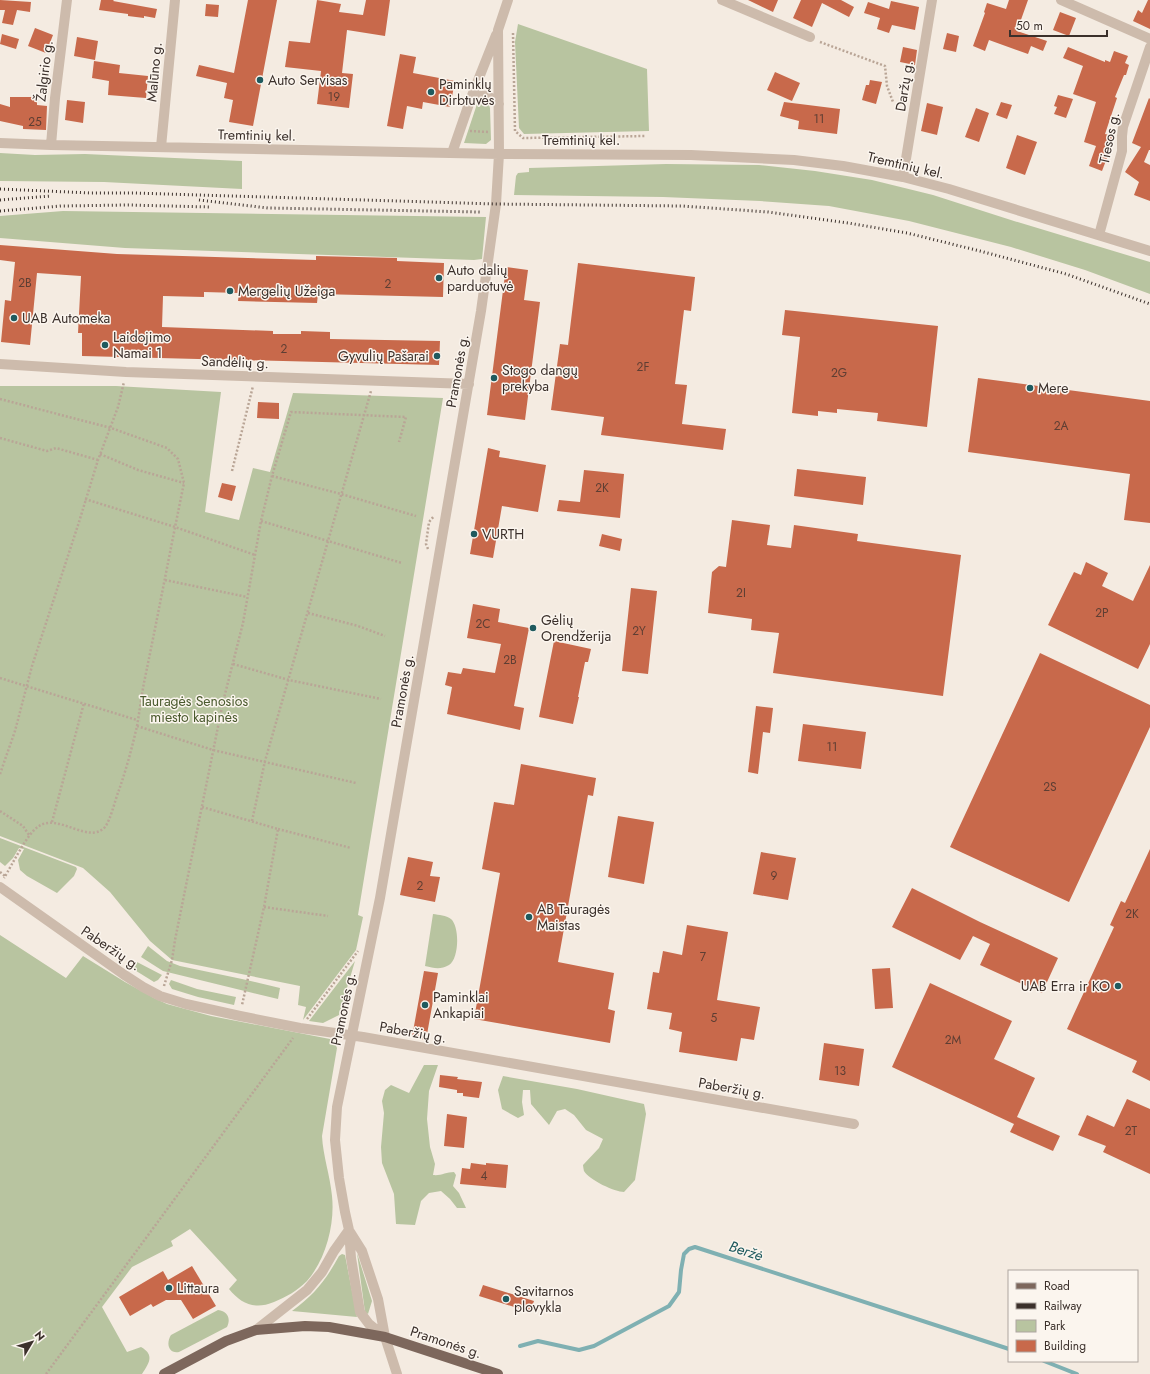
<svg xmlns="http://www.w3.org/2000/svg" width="1150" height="1374" viewBox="0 0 1150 1374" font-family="Jost,sans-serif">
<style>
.green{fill:#b8c4a0}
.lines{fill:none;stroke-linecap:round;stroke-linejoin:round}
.stream{stroke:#7fb0b2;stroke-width:4}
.building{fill:#c8694b}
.path{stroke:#b9a596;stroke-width:2.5;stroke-dasharray:2 2;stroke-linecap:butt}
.minor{stroke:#cdbbac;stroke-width:10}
.major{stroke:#7d675c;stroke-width:10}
.rail{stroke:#3b302b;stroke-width:3;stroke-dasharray:1 3;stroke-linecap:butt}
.poi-dot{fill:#1f5a5e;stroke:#fbf5ee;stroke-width:1.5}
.labels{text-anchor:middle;stroke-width:3;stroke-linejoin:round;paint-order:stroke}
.number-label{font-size:12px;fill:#5e3e33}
.street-label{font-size:14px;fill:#3b302b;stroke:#fbf5ee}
.poi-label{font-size:14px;fill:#3b302b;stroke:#fbf5ee;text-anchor:start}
.park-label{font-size:14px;fill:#4a5a2e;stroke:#fbf5ee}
.water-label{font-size:15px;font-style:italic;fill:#1f5a5e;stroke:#fbf5ee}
</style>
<rect width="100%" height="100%" fill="#f4ebe1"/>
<path class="green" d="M518,24L647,69L649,131L524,134L519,128L515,42Z
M484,101L488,103L490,108L491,140L486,144L464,143L477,104Z
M0,153L35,155L85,154L242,161V189L104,182L0,181Z
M666,164L759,165L815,171L872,180L933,195L1014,221L1150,262V294L1085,270L1011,247L909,221L829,206L760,201L663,197L514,195L516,176L518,173L529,172V168Z
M63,211L486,217L482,259L474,260L125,248L0,238V216Z
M0,386H116L221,392L205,512L239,520L253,468L270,472L293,393L443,398L358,915L363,917L356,950L303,1020L306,1007L298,1005L300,986L172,960L150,941L110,892L83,868L0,836Z
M0,838L76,867L77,869L74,876L57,893L27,876L20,870L18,860L24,849L19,848L13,858L5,866L0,862Z
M433,914C439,915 446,915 451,919C460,927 459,959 449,965C440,970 434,968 425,966Z
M0,935L66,978L83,956L125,982L154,998L167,1004L211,1016L330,1039L334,1041L337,1048L322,1136C323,1156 330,1175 332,1196C335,1224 326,1259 307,1281C297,1291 286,1297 274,1302C255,1310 241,1304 229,1289L237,1280L190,1229L171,1241L173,1246L132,1267L102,1307L127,1352L141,1347C155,1355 149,1363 142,1374H0Z
M148,946L167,961L180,966L242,979L280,988L278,999L163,971L141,957Z
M355,961L339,1015L323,1023L309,1021Z
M137,962L162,975L158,980L154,982L133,969Z
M171,980L197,989L236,997L234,1005L198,997L172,989L169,984Z
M424,1065H438L429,1091L427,1119L430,1147L435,1164L433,1175C441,1176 446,1172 454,1172L456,1175L453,1186L459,1193L466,1208H457L450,1199L441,1191L429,1193L421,1201L415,1225L396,1224L394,1194L382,1163L381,1147L384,1113L382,1101L385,1090L391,1085L409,1093Z
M503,1076L577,1089L644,1104L646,1114L635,1180L624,1192C615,1192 589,1180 584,1171C584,1171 583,1166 583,1165L599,1148L603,1139L586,1130L574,1115L565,1109L557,1111L549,1125L531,1104L530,1090H523L522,1102L524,1115L518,1118L502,1109L498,1090Z
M357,1253L372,1301L368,1314L365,1312Z
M342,1254L345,1255L357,1317L292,1311C314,1295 326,1280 339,1256Z
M218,1310C228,1311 231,1319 227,1327L179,1352C168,1354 166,1343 171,1335Z"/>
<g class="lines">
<path class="stream" d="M520,1346L538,1341L579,1350L594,1346L669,1306L679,1292L681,1270L684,1254L689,1249L695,1247L1009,1349
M1044,1361L1077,1374"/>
</g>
<path class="building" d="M0,0L31,2L30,12L17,10L13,25L2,23L5,10H0Z
M101,0H114L113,1L157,9L155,18L144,16V18L128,16V14L99,10Z
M248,0H277L253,126L229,122L233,100L224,98L227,83L196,76L199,65L234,73Z
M317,0L341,4L339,12L363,15L366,0H390L385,36L347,30L342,73L353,74L349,108L317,104L321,71L285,67L289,41L310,43Z
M748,0H778L773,12Z
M801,0H841L854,7L849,17L822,3L812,27L793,18Z
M1009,0H1028L1017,31L1047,41L1043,51L1031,46L1028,54L989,40L985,51L973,46L985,13L984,12L987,3L1006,9Z
M1148,0H1150V29L1133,21L1138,10L1142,13Z
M891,1L919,7L915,30L892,25L889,33L877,29L880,18L864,13L868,2L889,9Z
M206,4L219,5L218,17L205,16Z
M1060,12L1076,18L1069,36L1053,30Z
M35,28L53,35L46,53L28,46Z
M947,33L959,36L956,52L943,49Z
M2,34L19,39L16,49L0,44Z
M77,37L98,41L95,60L74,56Z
M903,47L917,50L915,65L900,62Z
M1068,47L1105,62V60L1110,62L1114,51L1128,56L1125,63L1129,65L1126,75H1124L1115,97L1117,98L1105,134L1113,136L1108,149L1110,150L1102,171L1089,166L1096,146L1084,142L1096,102L1073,94L1083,66L1063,58Z
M400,54L416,57L413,73L455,81L450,107L423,102L422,109L407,106L403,129L387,126Z
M94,61L120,65L119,73L148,76L146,98L108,95L109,81L92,78Z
M775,72L800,83L792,101L767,90Z
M870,80L882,82L876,104L862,100L866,85H869Z
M1058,95L1073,99L1066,118L1054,114L1057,107L1054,106Z
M10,97H37V105L47,106L46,130L23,129V126L0,121V104L10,107Z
M1149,98L1150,99V150H1149L1144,162L1150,165V201L1134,195L1139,182L1125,172L1141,147L1132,143Z
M67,100L85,102L83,123L65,120Z
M784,102L840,109L837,134L798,129L799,121L780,116Z
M1001,102L1012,105L1007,119L996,115Z
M927,103L943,107L937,135L921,131Z
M976,108L989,113L979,142L965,137Z
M1017,135L1037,142L1025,175L1006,168Z
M0,245L117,254L316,260V256L397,258V261L444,263L443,297L318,294L317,303L238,301L239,293L204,292V297L163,296L162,327L273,331V334H301V331L330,332V339L440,341L439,365L82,356V333H78L81,276L37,273L30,345L1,342L5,300L11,301L15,262L0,260Z
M578,263L695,277L691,311L684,310L675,384L687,385L682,424L726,429L723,450L601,435L604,417L551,410L560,344L568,345Z
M506,267L528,270L524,300L540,302L525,420L487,415Z
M785,310L938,326L927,427L877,421L878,413L837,409V413L818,411V416L792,413L800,337L782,335Z
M978,378L1150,401V523L1124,520L1130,474L968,452Z
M258,402L279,403V419L257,418Z
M488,448L500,451L499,457L546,465L538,512L502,506L493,558L470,554Z
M797,469L866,477L863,505L794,496Z
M584,470L624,474L620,518L557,511L559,500L580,502Z
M222,483L236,486L232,501L218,497Z
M732,520L770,525L767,545L791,548L794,525L858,534L857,541L961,555L943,696L773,673L779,633L751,630L752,619L708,613L712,572L719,566L726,567Z
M602,534L622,539L620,551L599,546Z
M1086,562L1108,573L1102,586L1133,601L1150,565V644L1138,669L1048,625L1074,572L1081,575Z
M631,588L657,591L648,674L622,671Z
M473,604L500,609L498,622L529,628L514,706L524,708L520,730L447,714L452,687L445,685L448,672L461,674L463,668L495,673L501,644L467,638Z
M554,641L591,649L588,662H585L578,697H579L573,724L539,717Z
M1040,653L1150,705V727L1069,902L950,847Z
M756,706L773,708L770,733L763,732L758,774L748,772Z
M803,724L866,732L861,769L798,761Z
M521,764L596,778L593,796L588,795L558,962L614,973L608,1009L615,1011L610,1043L474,1019L500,873L482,869L494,802L514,805Z
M618,816L654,822L644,884L608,877Z
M1150,849V1081L1132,1072L1137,1061L1067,1029L1114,927L1110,925L1121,901L1125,903Z
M761,852L796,858L788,900L753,894Z
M408,857L433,862L430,876L440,877L435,902L400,895Z
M912,888L980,922L1058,958L1042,993L980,965L990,944L973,936L960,960L892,927Z
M687,925L728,932L717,1000L760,1007L754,1040L741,1038L737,1061L679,1052L682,1032L669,1029L672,1013L647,1009L653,972L659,973L663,951L682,955Z
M890,968L893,1008L875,1009L872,969Z
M424,971L438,973L426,1040L412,1037Z
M930,983L1012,1021L994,1059L1035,1078L1017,1117L1060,1136L1053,1151L1010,1132L1014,1124L892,1067Z
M824,1043L864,1049L859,1086L819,1080Z
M440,1075L458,1077L457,1079L482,1082L479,1098L463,1096V1093H457V1090L439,1087Z
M1127,1099L1150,1109V1174L1103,1152L1106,1146L1078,1135L1087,1115L1114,1127Z
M447,1114L467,1117L464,1148L444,1146Z
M471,1163L486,1165V1163L508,1165L506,1188L460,1184L462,1168L470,1169Z
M192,1266L216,1306L193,1319L181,1300H166L153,1307L151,1304L130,1316L119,1297L163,1271L168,1280Z
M483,1285L534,1301L530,1312L479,1296Z"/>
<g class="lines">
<path class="path" d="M513,33L515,131L523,138L646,136
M820,42L885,66L887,86L893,102
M470,131L489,132
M0,399L111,428L167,448L178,459L184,483C171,546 159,610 146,673C142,691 140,709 137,726C132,748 126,770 119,790C115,800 111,819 105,827C89,845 59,813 39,826C28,832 12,865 4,878
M0,438L47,451L56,448L98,460
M100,454L138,470L184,483
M232,471L253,386
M272,476L341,494L416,516
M85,499L175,527L255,555
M261,521L402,563
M428,549L426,544L429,522L434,516
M165,580L247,597
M308,613L358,626L385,636
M233,664L289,680L381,699
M0,678L137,720
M137,726L213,750L356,783
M0,774L15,731L32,666L79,522L98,460L118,407L124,382
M202,807L278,829L264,907L242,1005
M0,811L23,826L29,835
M252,821L265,761L371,391
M52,822L84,703
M278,829L351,848
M0,872L5,876
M264,907L328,916
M164,986L172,960L175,940L223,702L243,623L261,521L272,476L291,412L406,417L399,442
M307,1019L358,951
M46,1374L293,1038"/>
<path class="minor" d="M722,0L810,37
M1061,0L1150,39
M471,98C484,93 489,95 499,104
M0,143L51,145L499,154L691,155L794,160L843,166L903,177L949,189L1150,251
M51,145L55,98L67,0
M161,147L175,0
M452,153L471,98L496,35
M903,177L932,0
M1099,235L1122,151V136L1123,127L1150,47
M0,364L126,372L469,384
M0,887L123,974L143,987L160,996L186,1004L240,1016L300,1028L363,1037L854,1124
M350,1232L362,1251L378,1299L385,1337L397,1374
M256,1330L307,1290L322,1272L334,1251L349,1230
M385,1337L369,1324L360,1312L351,1258L349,1230L345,1212L339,1178L335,1140L337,1107L380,898L481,311L496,204L499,154L498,30L508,0"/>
<path class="major" d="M164,1374L226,1341L256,1330L305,1326L329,1327L385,1337L498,1374"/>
<path class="rail" d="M0,189L91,193H133L496,204L682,206L768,212L848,223L907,233L980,251L1066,274L1150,304
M0,200L51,196
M199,200L268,208L480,212
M0,211L61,206L128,205L210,207"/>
</g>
<g class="poi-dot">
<circle cx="260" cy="80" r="4"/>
<circle cx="431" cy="92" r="4"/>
<circle cx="439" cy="278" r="4"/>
<circle cx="230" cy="291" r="4"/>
<circle cx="14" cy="318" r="4"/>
<circle cx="105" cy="345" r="4"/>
<circle cx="437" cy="356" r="4"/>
<circle cx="494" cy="378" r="4"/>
<circle cx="1030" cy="388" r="4"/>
<circle cx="474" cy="534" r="4"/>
<circle cx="533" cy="628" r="4"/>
<circle cx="529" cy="917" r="4"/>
<circle cx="1118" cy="986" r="4"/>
<circle cx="425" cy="1005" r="4"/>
<circle cx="169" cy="1288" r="4"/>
<circle cx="506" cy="1299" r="4"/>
</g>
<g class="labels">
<g class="number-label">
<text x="334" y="101">19</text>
<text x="819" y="123">11</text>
<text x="35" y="126">25</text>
<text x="25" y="287">2B</text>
<text x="388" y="288">2</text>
<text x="284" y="353">2</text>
<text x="643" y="371">2F</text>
<text x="839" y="377">2G</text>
<text x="1061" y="430">2A</text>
<text x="602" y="492">2K</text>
<text x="741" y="597">2I</text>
<text x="1102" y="617">2P</text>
<text x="483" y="628">2C</text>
<text x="639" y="635">2Y</text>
<text x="510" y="664">2B</text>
<text x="832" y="751">11</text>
<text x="1050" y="791">2S</text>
<text x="774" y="880">9</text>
<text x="420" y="890">2</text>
<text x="1132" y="918">2K</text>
<text x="703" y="961">7</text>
<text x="714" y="1022">5</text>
<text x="953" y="1044">2M</text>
<text x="840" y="1075">13</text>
<text x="1131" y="1135">2T</text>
<text x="484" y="1180">4</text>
</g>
<g class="street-label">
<text transform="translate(44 71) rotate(-83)" y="5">Žalgirio g.</text>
<text transform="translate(154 72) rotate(-85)" y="5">Malūno g.</text>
<text transform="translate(904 86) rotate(-81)" y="5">Daržų g.</text>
<text transform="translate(257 135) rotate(1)" y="5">Tremtinių kel.</text>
<text transform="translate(1109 138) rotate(-78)" y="5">Tiesos g.</text>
<text x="581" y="145">Tremtinių kel.</text>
<text transform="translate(906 165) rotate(13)" y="5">Tremtinių kel.</text>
<text transform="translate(235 362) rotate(2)" y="5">Sandėlių g.</text>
<text transform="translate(457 371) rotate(-80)" y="5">Pramonės g.</text>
<text transform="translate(402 691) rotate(-80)" y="5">Pramonės g.</text>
<text transform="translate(111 948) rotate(34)" y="5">Paberžių g.</text>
<text transform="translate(343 1009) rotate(-78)" y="5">Pramonės g.</text>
<text transform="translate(413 1032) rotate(10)" y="5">Paberžių g.</text>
<text transform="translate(732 1088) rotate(10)" y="5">Paberžių g.</text>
<text transform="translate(446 1342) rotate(18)" y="5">Pramonės g.</text>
</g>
<g class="poi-label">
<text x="268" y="85">Auto Servisas</text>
<text x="439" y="89">Paminklų<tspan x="439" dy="16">Dirbtuvės</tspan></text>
<text x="447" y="275">Auto dalių<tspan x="447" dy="16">parduotuvė</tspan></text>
<text x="238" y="296">Mergelių Užeiga</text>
<text x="22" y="323">UAB Automeka</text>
<text x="113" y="342">Laidojimo<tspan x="113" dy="16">Namai 1</tspan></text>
<text x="429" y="361" text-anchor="end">Gyvulių Pašarai</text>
<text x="502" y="375">Stogo dangų<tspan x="502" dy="16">prekyba</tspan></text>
<text x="1038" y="393">Mere</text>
<text x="482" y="539">VURTH</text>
<text x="541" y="625">Gėlių<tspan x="541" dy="16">Orendžerija</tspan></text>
<text x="537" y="914">AB Tauragės<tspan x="537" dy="16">Maistas</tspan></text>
<text x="1110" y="991" text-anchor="end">UAB Erra ir KO</text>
<text x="433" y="1002">Paminklai<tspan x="433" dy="16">Ankapiai</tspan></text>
<text x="177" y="1293">Littaura</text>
<text x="514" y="1296">Savitarnos<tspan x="514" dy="16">plovykla</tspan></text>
</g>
<g class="park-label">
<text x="194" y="706">Tauragės Senosios<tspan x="194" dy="16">miesto kapinės</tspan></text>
</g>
<g class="water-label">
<text transform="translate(746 1251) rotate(18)" y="5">Beržė</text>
</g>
</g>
<rect x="1008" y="1270" width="130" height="92" fill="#fbf5ee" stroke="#aea6a0"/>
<rect x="1016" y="1283" width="20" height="6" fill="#7d675c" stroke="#aea6a0"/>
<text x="1044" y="1290" font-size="12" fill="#3b302b">Road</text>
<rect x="1016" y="1303" width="20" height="6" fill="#3b302b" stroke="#aea6a0"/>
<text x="1044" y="1310" font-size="12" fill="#3b302b">Railway</text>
<rect x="1016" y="1320" width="20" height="12" fill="#b8c4a0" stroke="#aea6a0"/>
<text x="1044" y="1330" font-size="12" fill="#3b302b">Park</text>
<rect x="1016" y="1340" width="20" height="12" fill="#c8694b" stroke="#aea6a0"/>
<text x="1044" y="1350" font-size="12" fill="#3b302b">Building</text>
<g transform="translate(32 1342) rotate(52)" stroke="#fbf5ee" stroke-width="3" paint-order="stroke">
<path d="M0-3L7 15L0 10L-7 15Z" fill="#3b302b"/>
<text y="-6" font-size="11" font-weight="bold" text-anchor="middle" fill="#3b302b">N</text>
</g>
<path d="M1010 30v6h97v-6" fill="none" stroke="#3b302b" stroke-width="2"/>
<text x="1016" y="30" font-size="12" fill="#3b302b" stroke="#fbf5ee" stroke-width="3" paint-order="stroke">50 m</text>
</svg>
